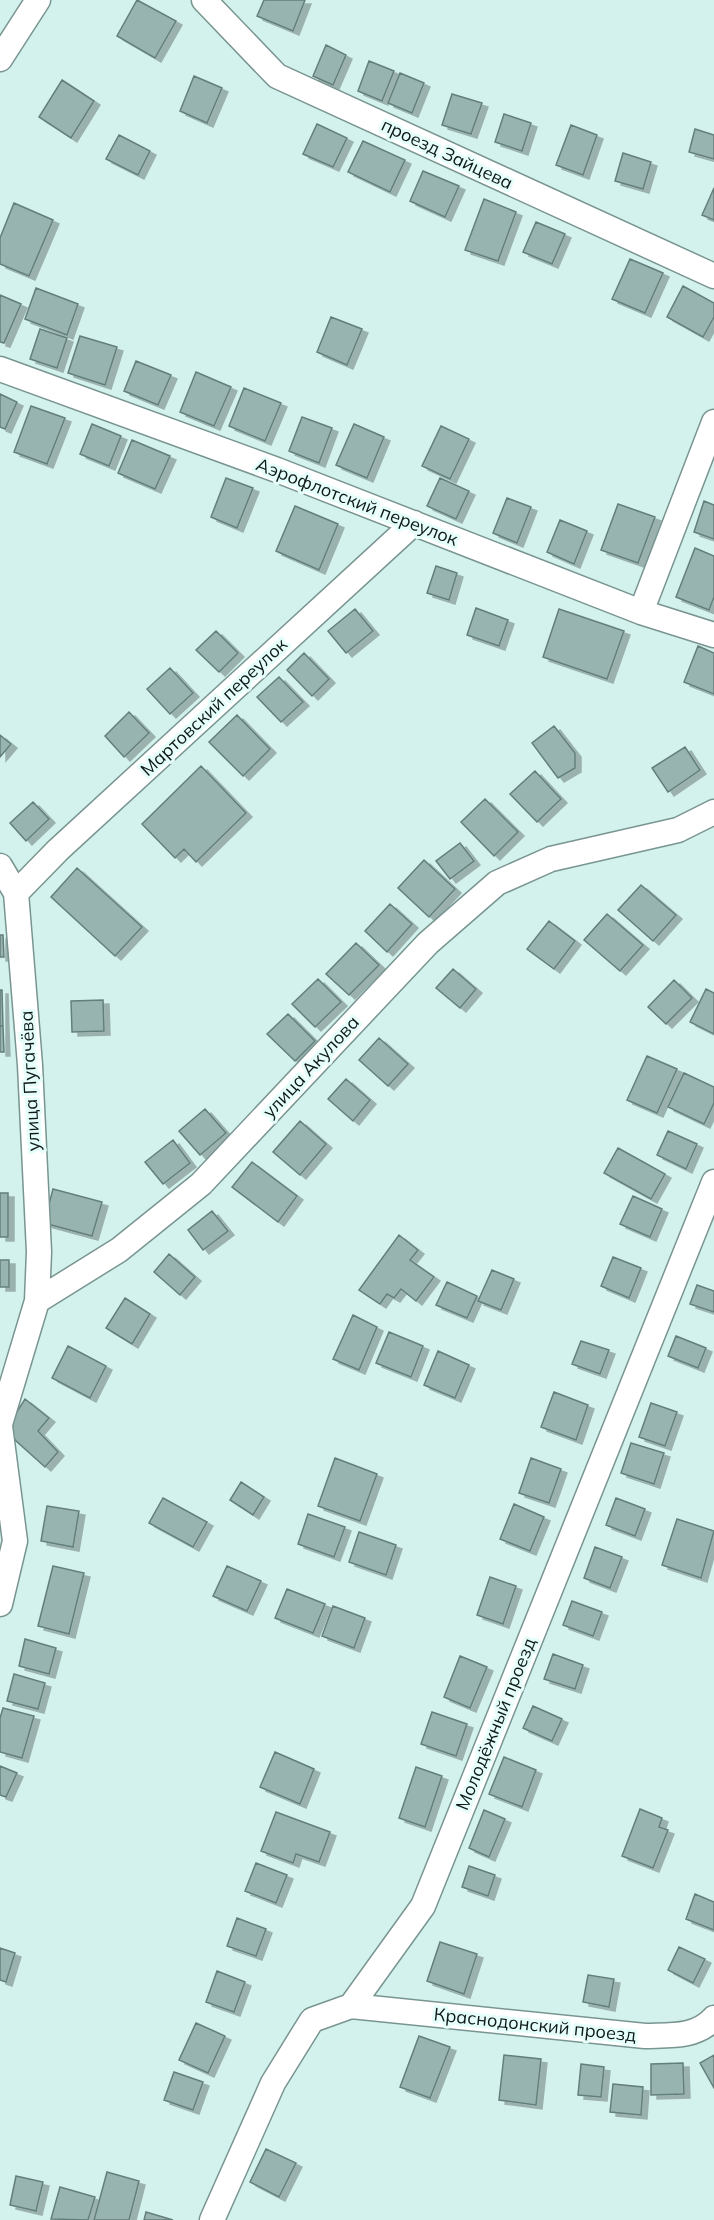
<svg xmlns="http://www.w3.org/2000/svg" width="714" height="2220" viewBox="0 0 714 2220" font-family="Mulish,sans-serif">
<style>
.building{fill:#98b4b0;stroke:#647f7c;stroke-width:1.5;filter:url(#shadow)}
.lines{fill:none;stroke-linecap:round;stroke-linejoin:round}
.street-casing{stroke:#799591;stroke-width:27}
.street{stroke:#fff;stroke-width:24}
.labels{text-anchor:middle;stroke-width:6;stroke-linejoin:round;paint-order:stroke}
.street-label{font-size:18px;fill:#0e1917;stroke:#e5fefa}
</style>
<defs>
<filter id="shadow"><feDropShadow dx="6" dy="4" stdDeviation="0" flood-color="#0004"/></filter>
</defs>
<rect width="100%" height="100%" fill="#d4f2ed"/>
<path class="building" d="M137,0L176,21L155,58L117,36Z
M264,0H305L293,31L257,16Z
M326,45L346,55L333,85L313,76Z
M369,61L394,71L382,101L358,91Z
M400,73L424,83L412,113L388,103Z
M194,76L222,88L207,123L180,111Z
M62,80L94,101L71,138L39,117Z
M452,94L482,103L471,134L442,125Z
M504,114L531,123L522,151L495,142Z
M317,124L347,138L333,167L303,154Z
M571,125L597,135L583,175L556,165Z
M695,129L714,135V159L689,152Z
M119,135L150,151L138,175L106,159Z
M363,141L405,160L390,192L348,172Z
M623,153L651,162L643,189L615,181Z
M423,171L459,186L445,217L410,201Z
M714,188V220L702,215Z
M484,199L516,212L498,261L465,250Z
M14,203L53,220L29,276L0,264V238Z
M536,222L565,234L552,264L523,252Z
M630,259L663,273L645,313L612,299Z
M683,286L714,303V317L703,337L667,317Z
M36,288L78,304L67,335L25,319Z
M0,295L21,304L4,343L0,342Z
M331,317L362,329L347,365L317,352Z
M40,329L67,338L57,368L30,359Z
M80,336L117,347L105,385L68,373Z
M136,361L171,375L158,405L124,391Z
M196,372L231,387L214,426L180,412Z
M244,388L281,403L265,441L229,426Z
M0,394L17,402L5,429L0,427Z
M31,406L65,418L47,464L14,452Z
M302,417L332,428L319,463L289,451Z
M92,424L121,436L109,466L80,454Z
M354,424L384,437L367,478L336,465Z
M441,426L469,439L450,479L422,466Z
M132,440L170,456L155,489L118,473Z
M226,478L253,488L237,528L211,517Z
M440,478L469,491L456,519L427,506Z
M507,498L531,507L517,543L493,533Z
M704,501L714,505V539L694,532Z
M618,504L655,517L638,563L601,550Z
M295,506L338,524L319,570L276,551Z
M560,520L587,531L574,564L547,552Z
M695,548L714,556V597L709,610L676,597Z
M436,566L457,573L449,600L427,593Z
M476,608L508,620L499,646L467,635Z
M355,609L373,631L346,653L328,631Z
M559,609L624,631L607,679L543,657Z
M216,631L238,653L219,672L196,650Z
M698,646L714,653V694L684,682Z
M304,653L329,679L312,696L287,670Z
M170,668L193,693L170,714L147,689Z
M279,677L303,702L281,722L257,697Z
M129,712L149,733L124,757L105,736Z
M237,715L270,749L243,776L209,742Z
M554,726L575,753V768L558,778L532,743Z
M0,735L11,744L0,757Z
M685,747L700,770L668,792L652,768Z
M201,766L246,813L196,862L184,849L175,858L142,824Z
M535,771L561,799L537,822L510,794Z
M485,799L518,832L494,856L461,822Z
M33,802L49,819L26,841L10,823Z
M460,843L474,861L450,879L436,861Z
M424,860L455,889L429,917L398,888Z
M77,868L142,927L115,956L51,897Z
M641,885L676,915L653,941L618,910Z
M390,904L412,924L387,952L365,931Z
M607,914L643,945L620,971L584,940Z
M549,921L575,941L554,969L527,949Z
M0,935H3L4,957H0Z
M356,943L379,965L349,995L326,974Z
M453,969L476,989L460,1008L436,988Z
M318,979L341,1002L315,1027L292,1004Z
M674,980L692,998L666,1024L648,1007Z
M706,989L714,993V1034L690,1022Z
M0,990H2L3,1026H0Z
M103,1000L104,1031L72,1032L71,1001Z
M288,1014L315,1041L295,1061L267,1034Z
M0,1026H3L4,1052H0Z
M379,1038L408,1064L388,1086L359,1060Z
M647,1056L677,1069L657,1113L627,1100Z
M684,1073L714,1087V1103L704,1124L668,1107Z
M346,1079L370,1100L353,1121L328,1099Z
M205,1109L226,1133L200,1155L179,1131Z
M300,1121L326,1144L300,1175L273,1152Z
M668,1131L697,1144L686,1169L657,1155Z
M173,1140L190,1163L163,1184L145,1162Z
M618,1148L665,1174L651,1199L604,1173Z
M252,1162L297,1196L278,1222L232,1187Z
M53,1189L102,1202L92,1236L44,1223Z
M0,1193H8V1237H0Z
M633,1196L662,1209L650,1237L620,1224Z
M212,1211L228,1231L203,1250L188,1230Z
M399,1235L418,1250L410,1260L434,1277L416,1301L401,1289L394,1298L387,1294L380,1304L359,1290Z
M169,1254L195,1277L180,1295L154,1272Z
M613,1257L641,1268L629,1298L601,1286Z
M0,1260H9V1287H0Z
M492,1270L514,1279L501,1310L478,1301Z
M447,1282L477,1296L467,1318L436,1305Z
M697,1285L714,1291V1312L690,1304Z
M125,1298L150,1314L132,1344L106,1328Z
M353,1315L377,1327L359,1370L333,1359Z
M389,1332L423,1346L411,1377L376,1363Z
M676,1336L706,1348L698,1368L668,1356Z
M581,1341L609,1350L600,1374L572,1364Z
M68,1346L106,1366L90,1398L52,1378Z
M438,1351L469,1365L455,1398L424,1385Z
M554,1392L588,1405L576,1440L541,1427Z
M25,1399L49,1418L38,1431L58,1452L45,1467L15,1440L9,1424Z
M651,1403L677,1412L665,1446L639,1437Z
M631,1443L664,1453L654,1484L621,1473Z
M335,1458L377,1474L360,1521L318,1506Z
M531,1458L561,1469L549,1503L519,1493Z
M241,1482L264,1497L253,1515L230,1500Z
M163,1498L207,1522L193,1547L149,1523Z
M616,1498L645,1509L635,1536L606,1525Z
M514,1504L544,1517L530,1551L500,1539Z
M47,1506L79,1511L73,1547L41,1541Z
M308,1514L345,1527L334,1557L298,1544Z
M677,1519L714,1531L701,1578L662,1565Z
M359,1532L396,1545L386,1575L349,1562Z
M595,1547L622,1557L610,1588L584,1578Z
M53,1566L84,1573L69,1634L38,1626Z
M227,1566L261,1581L247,1611L213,1596Z
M490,1577L516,1586L503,1624L477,1615Z
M287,1589L325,1604L313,1633L275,1618Z
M572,1601L602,1612L593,1636L563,1625Z
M333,1606L365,1618L354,1648L322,1636Z
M25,1639L56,1648L49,1674L19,1666Z
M553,1654L583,1665L575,1689L544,1679Z
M460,1656L487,1667L470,1708L444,1697Z
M14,1674L45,1683L38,1709L7,1701Z
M533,1706L562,1719L552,1741L523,1728Z
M3,1708L34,1716L22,1758L0,1752V1718Z
M432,1712L467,1724L456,1756L421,1744Z
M275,1752L314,1769L300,1804L260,1787Z
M504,1757L536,1770L522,1807L489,1794Z
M0,1766L17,1773L6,1797L0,1795Z
M416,1767L442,1776L425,1827L399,1818Z
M640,1809L662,1818L659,1827L668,1830L653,1868L622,1856Z
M484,1810L505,1819L489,1857L469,1848Z
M276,1812L330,1832L319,1862L296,1854L293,1863L261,1851Z
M256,1863L287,1875L276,1903L245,1891Z
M469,1866L495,1875L488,1896L462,1887Z
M695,1894L714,1902V1930L686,1919Z
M237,1918L266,1929L256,1956L227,1946Z
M440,1942L477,1954L464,1994L427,1981Z
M679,1947L705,1959L693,1983L668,1970Z
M0,1948L15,1953L6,1982L0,1980Z
M217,1971L245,1982L234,2012L206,2002Z
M588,1975L614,1979L609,2007L583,2002Z
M196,2023L225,2036L208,2073L179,2060Z
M419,2036L450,2047L430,2098L400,2087Z
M504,2055L541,2059L536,2105L499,2100Z
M714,2055V2088L700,2063Z
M683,2063L684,2094L651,2095V2064Z
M581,2064L604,2067L601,2097L578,2095Z
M174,2072L203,2082L193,2110L164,2100Z
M613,2084L643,2087L641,2115L610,2112Z
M266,2149L296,2163L279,2197L250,2182Z
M107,2172L139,2181L129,2220H94Z
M16,2176L43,2182L36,2211L10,2205Z
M60,2187L95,2197L88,2220L51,2219Z
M146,2212L173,2220H144Z"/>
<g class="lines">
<defs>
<path id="street" d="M204,0L277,76L714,276
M0,59L38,0
M0,369L277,470L641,612L714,635
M641,612L714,422
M0,866L16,893L30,1065L39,1252L37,1301L0,1424
M16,893L58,850L414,523
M37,1301L119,1250L201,1184L428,943L497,883L551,859L678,830L714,812
M0,1426L15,1541L0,1604
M351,2006L645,2036C670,2035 696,2038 714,2018
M212,2220L273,2083L312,2020L351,2006L423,1906L714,1182"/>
</defs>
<use href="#street" class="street-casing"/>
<use href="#street" class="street"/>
</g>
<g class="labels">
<g class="street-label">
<text transform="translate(447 154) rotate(25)" y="6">проезд Зайцева</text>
<text transform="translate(357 502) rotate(21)" y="6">Аэрофлотский переулок</text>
<text transform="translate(214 707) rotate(-43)" y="6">Мартовский переулок</text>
<text transform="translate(311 1067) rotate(-47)" y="6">улица Акулова</text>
<text transform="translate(30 1081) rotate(-93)" y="6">улица Пугачёва</text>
<text transform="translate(496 1724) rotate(-68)" y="6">Молодёжный проезд</text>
<text transform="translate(535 2025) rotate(6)" y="6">Краснодонский проезд</text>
</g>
</g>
</svg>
